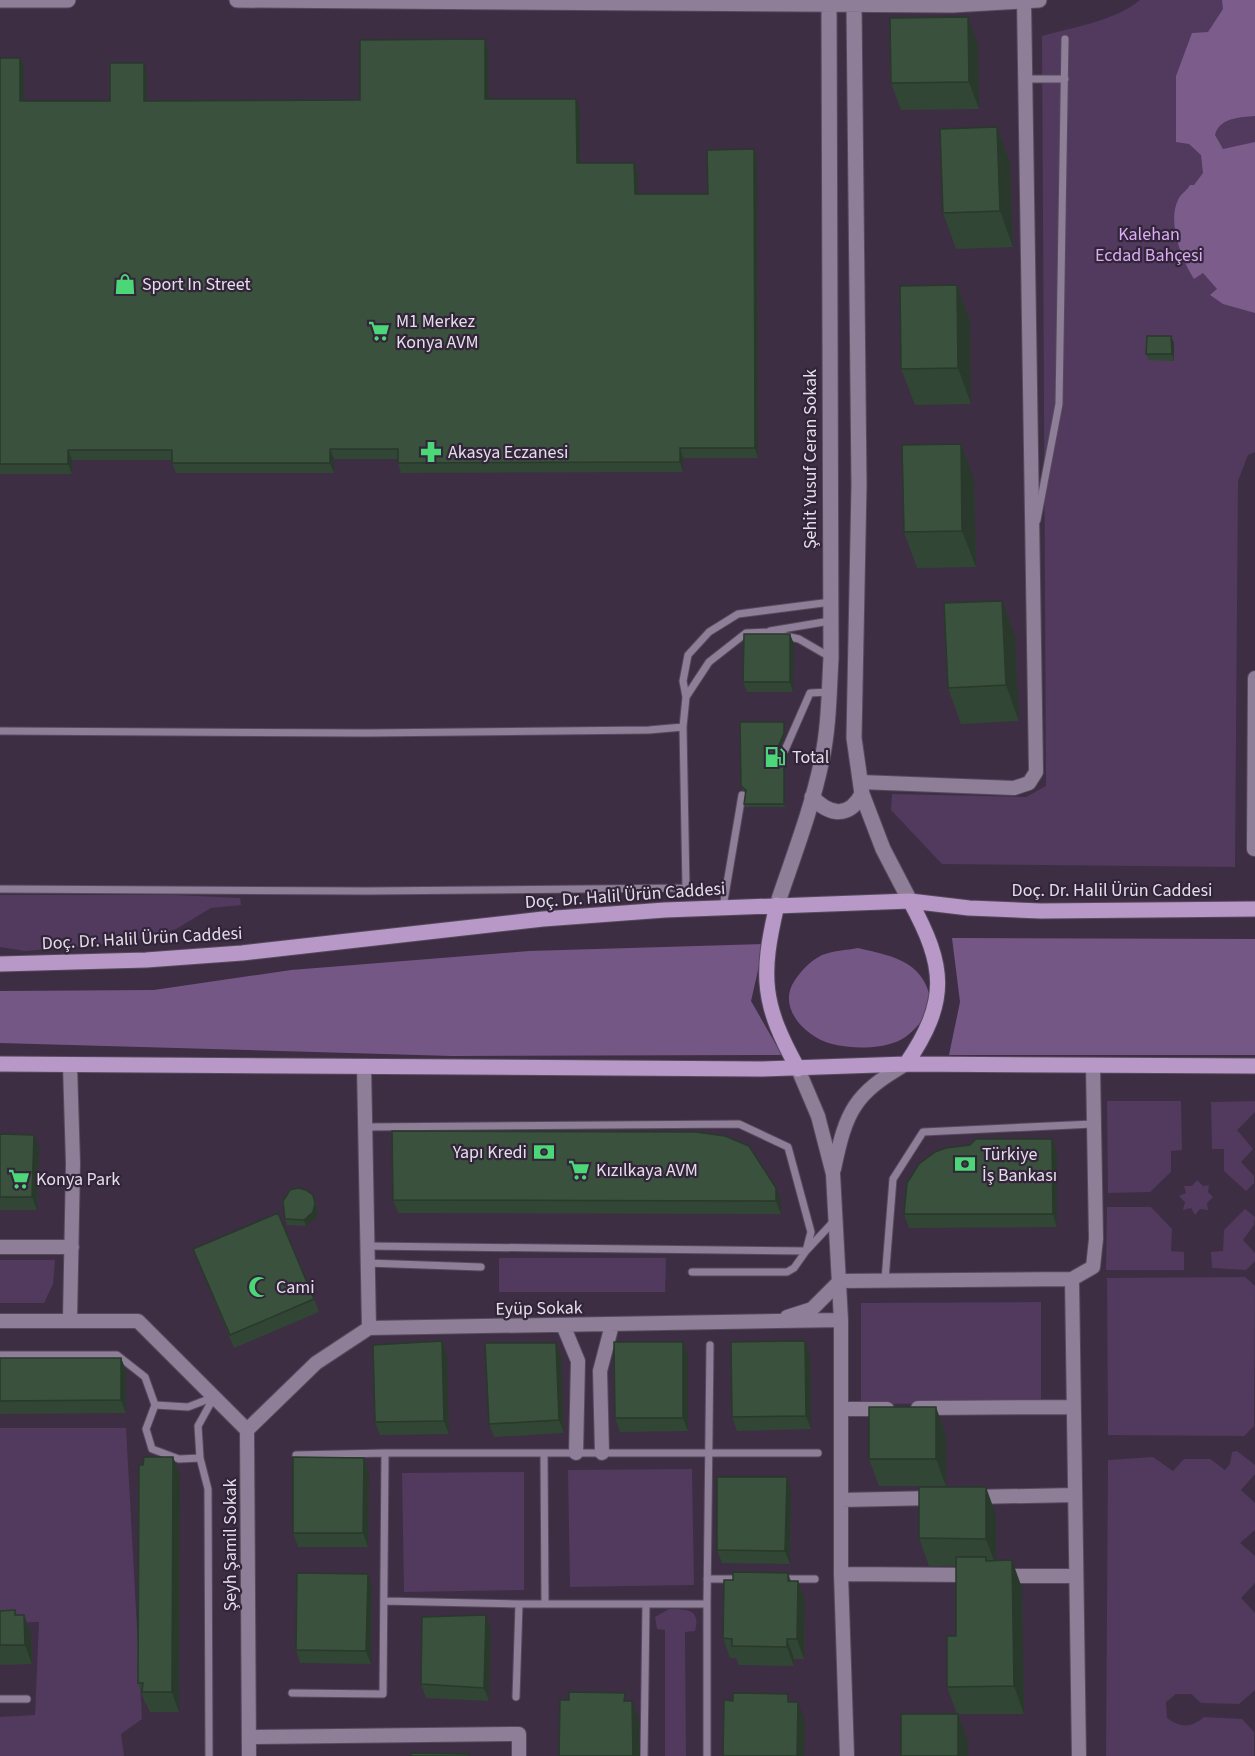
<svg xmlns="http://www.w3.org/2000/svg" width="1255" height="1756" viewBox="0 0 1255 1756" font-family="'Source Sans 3',sans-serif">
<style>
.green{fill:#513a5d}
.forest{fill:#755785}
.water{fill:#7b5c8b}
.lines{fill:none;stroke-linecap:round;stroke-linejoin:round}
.service-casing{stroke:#554a5c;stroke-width:9}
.minor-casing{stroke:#554a5c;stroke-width:16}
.tertiary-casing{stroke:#554a5c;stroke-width:17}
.primary-casing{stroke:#554a5c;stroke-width:17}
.service{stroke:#8e7e97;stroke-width:7}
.minor{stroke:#8e7e97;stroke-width:14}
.tertiary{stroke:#8e7e97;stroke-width:15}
.primary{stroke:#b798c7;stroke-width:15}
.wall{fill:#324635}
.shaded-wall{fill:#29392b}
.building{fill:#3a513e;stroke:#29392b;stroke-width:1.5}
.labels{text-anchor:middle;stroke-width:4.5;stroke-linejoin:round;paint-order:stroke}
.park-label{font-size:18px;fill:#dcadf5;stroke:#322539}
.poi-label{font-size:18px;fill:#e5ddea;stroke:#322539;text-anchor:start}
.street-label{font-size:18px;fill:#e5ddea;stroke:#322539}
</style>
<rect width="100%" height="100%" fill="#3d2e44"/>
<path class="green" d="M1140,0H1255V452L1248,455L1238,481L1235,867L942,864L891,810L892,794L1026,797L1046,786L1042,36C1073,27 1115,21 1140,0Z
M0,895H176L240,898L241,905L211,908L176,929L131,942L25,951L0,947Z
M1107,1101H1181L1182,1150L1171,1151V1172L1150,1192L1108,1193Z
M1255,1101V1112L1237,1130L1253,1149L1241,1162L1254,1176V1183L1246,1191L1224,1171V1149H1212L1211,1102Z
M1197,1180L1203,1186L1209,1185L1208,1192L1213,1197L1207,1203L1208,1210L1200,1209L1195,1215L1191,1208L1183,1210L1185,1202L1179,1196L1186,1193L1184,1186H1192Z
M1107,1207H1151L1172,1229L1171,1251L1184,1252V1270H1106Z
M1245,1209L1255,1217L1254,1225L1243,1240L1255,1253V1261L1246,1270L1212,1268L1211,1252L1223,1251L1224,1230Z
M499,1258H666L665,1292H499Z
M0,1260H55L53,1284L44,1303H0Z
M1245,1277L1255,1286L1254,1426L1244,1436L1108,1435L1107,1278Z
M1041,1302V1403L861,1404V1303Z
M0,1428H126L142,1719L121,1734L124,1756H0V1717L35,1715L39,1622L0,1623Z
M1237,1451L1255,1465V1474L1241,1490L1255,1503V1530L1240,1543L1255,1556V1583L1241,1598L1255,1613V1690L1239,1704L1201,1703L1191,1694H1176L1166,1702L1167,1718C1181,1728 1191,1728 1204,1717L1242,1719L1254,1732V1756H1106L1108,1460L1153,1457L1173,1471L1184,1459H1210L1225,1470L1230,1464L1232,1452Z
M692,1469L694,1585L570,1587L568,1470Z
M524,1472V1590L404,1592L402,1473Z
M669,1609C687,1609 701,1609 695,1631L685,1632L686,1756H665V1630L657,1629L655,1617Z"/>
<path class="forest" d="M952,938L1255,939V1055H949L960,1002Z
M764,944L751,1001L782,1055L452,1056L0,1043V991L154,990L291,970L529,951Z
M858,948C897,957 926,962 932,1007C922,1020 912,1036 896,1042C877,1049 852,1049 832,1044C805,1037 776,1007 795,980C802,970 810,961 822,955C832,951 847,950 858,948Z"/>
<path class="water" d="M1222,0H1255V116C1240,117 1219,118 1215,135L1223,149L1255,142V313L1223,304L1210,295L1217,289L1203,273L1194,279C1182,261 1167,222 1178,200C1180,194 1187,191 1190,185H1194L1203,173L1201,155L1189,144L1176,142V76L1192,33L1208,32L1223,9Z"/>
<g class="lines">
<defs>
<path id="service" d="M1025,79H1065
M1037,520L1059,404L1065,39
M770,631L830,621
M686,697L683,681L688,655L709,632L738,614L831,602
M0,731L368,733L649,730L683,727
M785,750L810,693L829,692
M0,889L367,891L686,888L683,727L686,697L709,662L746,633L768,632L799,639L830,657
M723,907L742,795
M365,1127L739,1124L788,1147L811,1232L806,1251
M366,1246L806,1251
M367,1263L481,1267
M692,1272H787L794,1268L806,1251L834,1221
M885,1280L893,1179L923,1132L1093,1124
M0,1355H117L145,1377L155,1405L188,1407L214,1397
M155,1405L146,1429L152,1449L179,1459L200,1458
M544,1453L545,1604
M296,1455L385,1453
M707,1579H740
M784,1579H815
M384,1601L519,1604
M707,1604L710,1345
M292,1693L383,1694L385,1453H818
M516,1697L519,1604H707V1756
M0,1699H27
M209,1756L208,1489L200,1458L198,1426L214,1397
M644,1756L646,1604"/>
<path id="minor" d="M860,782L1014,788L1029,783L1036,772L1024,1
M1254,849L1255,678
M70,1065L73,1163L70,1320
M364,1066L369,1328
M798,1069L818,1116L833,1174L841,1320V1574L847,1756
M834,1169C846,1111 854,1094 906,1064
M0,1247H72
M1072,1279L1093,1267L1096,1239L1093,1067
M787,1317L812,1309L840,1281L1072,1279L1079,1756
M0,1321H138L247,1430
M563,1325L578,1361L576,1453
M918,1408L1074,1407
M841,1409H887
M602,1453L600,1371L612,1325
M972,1497L1075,1495
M841,1500L935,1498
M841,1574L974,1575
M1000,1576H1076
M249,1737L519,1734V1756
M249,1756L247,1430L316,1363L369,1328L841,1320"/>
<path id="tertiary" d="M0,0H68
M237,0L952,5L1039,0
M854,4L859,485L854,738L862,794L883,849L910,901
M812,797C830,816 849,818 862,794
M777,905C793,857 812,809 822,759C829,726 829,692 831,658L829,4"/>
<path id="primary" d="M777,905C760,977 762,1004 798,1069
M0,964L146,960L242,953L543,919L665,910L910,901L969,908L1041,911L1255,909
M0,1064L762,1069L906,1064L1255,1066
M906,1064C949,1001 946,967 910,901"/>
</defs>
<use href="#service" class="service-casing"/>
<use href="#minor" class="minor-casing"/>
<use href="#tertiary" class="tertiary-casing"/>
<use href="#primary" class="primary-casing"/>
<use href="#service" class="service"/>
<use href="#minor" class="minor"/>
<use href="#tertiary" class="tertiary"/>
<use href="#primary" class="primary"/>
</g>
<path class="wall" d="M485,39L488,50L489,99L580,109V163H634L638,173V194H708L754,149L757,159L758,458H683V472L401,473L398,463V459H334V473H176L172,463V460H72V474H0V58L24,68V101H110L147,73V101L360,100Z
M978,45L979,109L901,110L891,83Z
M997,127L1010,163L1013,247L956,249L943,213Z
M957,285L970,321L971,404L915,405L901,369Z
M1171,336L1174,343V361L1149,360L1146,354Z
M961,444L974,480L976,567L917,568L904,532Z
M1002,601L1015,637L1019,721L961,724L948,688Z
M794,644L793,692H747L743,682Z
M785,725V736L780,749L785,756V807H746L744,804L746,792L742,789L741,786Z
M0,1134L39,1148L37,1210H0Z
M1052,1139L1057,1152V1227L909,1228L904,1214Z
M313,1195L318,1210L316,1218L306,1226L287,1225L285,1219Z
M393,1200L781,1201V1214L398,1213Z
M193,1249L314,1299L319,1312L234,1348Z
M442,1341L447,1354L449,1434L380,1435L375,1422Z
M683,1342L688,1355V1431L620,1432L615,1418Z
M556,1343L561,1356L564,1433L494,1437L489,1424Z
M810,1354L811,1429L737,1431L732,1417Z
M0,1358H121L126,1371V1413L0,1414Z
M946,1435V1486H879L869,1459Z
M173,1457L180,1476L179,1712H150L146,1703H145L138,1683L143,1465Z
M364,1458L369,1472L368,1547H298L293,1533Z
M787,1477L791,1490L790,1564L722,1563L717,1550Z
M996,1515V1561L1022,1588L1024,1714H958L968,1741V1756H901L957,1714L947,1687L956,1636V1566H929L919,1538Z
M788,1573L791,1581H798L805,1600L804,1659H794V1666L739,1665L736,1658H730L723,1638L733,1580Z
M372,1588L371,1664L300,1663L296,1650Z
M15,1610L17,1615H24L31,1634L32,1664L0,1665V1611Z
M491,1629L489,1701L426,1698L421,1684Z"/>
<path class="shaded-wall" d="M968,17L978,45L979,109L969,82Z
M485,39L488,50L489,110L485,99Z
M20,58L24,68V111L20,101Z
M144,63L147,73V111L144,101Z
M576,99L580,109V173L577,163Z
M997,127L1010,163L1013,247L1000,211Z
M754,149L757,159L758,458L755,448Z
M634,163L638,173V204L635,194Z
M957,285L970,321L971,404L958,368Z
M1171,336L1174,343V361L1172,354Z
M961,444L974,480L976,567L962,531Z
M680,448L683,458V472L680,462Z
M330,449L334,459V473L330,463Z
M68,450L72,460V474L68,464Z
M1002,601L1015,637L1019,721L1006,685Z
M790,634L794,644L793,692L790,682Z
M784,722L785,725V736L779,750L778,747Z
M784,752L785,756V807L784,804Z
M34,1135L39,1148L37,1210L32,1197Z
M1052,1139L1057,1152V1227L1053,1214Z
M776,1188L781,1201V1214L776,1201Z
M315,1203L318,1210L316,1218L306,1226L304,1220Z
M442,1341L447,1354L449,1434L444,1421Z
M805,1341L810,1354L811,1429L806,1416Z
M683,1342L688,1355V1431L683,1418Z
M556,1343L561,1356L564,1433L559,1420Z
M121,1358L126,1371V1413L121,1400Z
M936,1407L946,1435V1486L936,1459Z
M173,1457L180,1476L179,1712L172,1692Z
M364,1458L369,1472L368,1547L363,1533Z
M787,1477L791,1490L790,1564L785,1551Z
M986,1487L996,1515V1566L986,1539Z
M1012,1560L1022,1588L1024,1714L1014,1686Z
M368,1574L372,1588L371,1664L366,1651Z
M798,1581L805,1600L804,1659L797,1639Z
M24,1615L31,1634L32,1664L25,1645Z
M486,1615L491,1629L489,1701L484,1688Z
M787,1639L794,1659V1666L787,1647Z
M632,1701L639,1720L640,1756H633Z
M798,1702L805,1721L804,1756H797Z
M958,1714L968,1741V1756H958Z"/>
<path class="building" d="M968,17L969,82L891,83L890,18Z
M485,39V99H576L577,163H634L635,194H708L707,150L754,149L755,448H680V462L398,463V449H330V463H172V450H68V464H0V58H20V101H110V63H144V101L360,100V40Z
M997,127L1000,211L943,213L940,129Z
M957,285L958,368L901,369L900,286Z
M1147,336H1171L1172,354H1146Z
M961,444L962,531L904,532L902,445Z
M1002,601L1006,685L948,688L944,603Z
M744,634H790V682H743Z
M740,722H784V733L778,747L784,752V804H744L746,790L741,786Z
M392,1131L696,1132L725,1136L749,1146L776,1188V1201L393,1200Z
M0,1134L34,1135L32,1197H0Z
M976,1139H1052L1053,1214H904L907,1183L919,1164L935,1152L946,1148L970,1145Z
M298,1188L306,1190L313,1195L315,1203L313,1212L304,1220L285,1219L283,1201L290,1190Z
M278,1213L314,1299L230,1335L193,1249Z
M442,1341L444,1421L375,1422L373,1345Z
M805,1341L806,1416L732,1417L731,1342Z
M614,1342H683V1418H615Z
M485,1343H556L559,1420L489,1424Z
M0,1358H121V1400L0,1401Z
M869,1407H936V1459H869Z
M144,1457H173L172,1692H142L143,1683H138L139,1465H143Z
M293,1457L364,1458L363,1533H293Z
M717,1477H787L785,1551L717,1550Z
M919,1487H986V1539L919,1538Z
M956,1557H986V1561L1012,1560L1014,1686L947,1687V1636H956Z
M733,1572L788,1573V1581H798L797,1639H787V1647L732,1646V1639L723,1638L724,1580H733Z
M297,1573L368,1574L366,1651L296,1650Z
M15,1610V1615H24L25,1645H0V1611Z
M486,1615L484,1688L421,1684L422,1617Z
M569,1692L625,1693L624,1701H632L633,1756H559L560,1700H569Z
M733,1693L788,1694V1702H798L797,1756H723L724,1700L733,1701Z
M901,1714H958V1756H901Z
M411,1753L469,1754V1756H411Z"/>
<defs>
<symbol id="shop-bare" viewBox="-9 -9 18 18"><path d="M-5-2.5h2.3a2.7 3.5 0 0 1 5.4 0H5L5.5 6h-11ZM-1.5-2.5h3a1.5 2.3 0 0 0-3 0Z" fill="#4bd677" stroke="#322539" stroke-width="2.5" paint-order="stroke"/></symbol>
<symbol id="supermarket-bare" viewBox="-9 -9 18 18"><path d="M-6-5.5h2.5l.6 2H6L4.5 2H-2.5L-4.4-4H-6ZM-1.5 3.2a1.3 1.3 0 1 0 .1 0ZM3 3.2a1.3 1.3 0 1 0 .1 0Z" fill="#4bd677" stroke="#322539" stroke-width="2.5" paint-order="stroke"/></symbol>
<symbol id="pharmacy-bare" viewBox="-9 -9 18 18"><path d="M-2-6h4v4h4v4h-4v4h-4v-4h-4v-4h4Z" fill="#4bd677" stroke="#322539" stroke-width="2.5" paint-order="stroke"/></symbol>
<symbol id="fuel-bare" viewBox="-9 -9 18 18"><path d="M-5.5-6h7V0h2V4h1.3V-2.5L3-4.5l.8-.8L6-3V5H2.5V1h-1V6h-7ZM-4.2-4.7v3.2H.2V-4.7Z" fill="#4bd677" stroke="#322539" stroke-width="2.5" paint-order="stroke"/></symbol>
<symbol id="bank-bare" viewBox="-9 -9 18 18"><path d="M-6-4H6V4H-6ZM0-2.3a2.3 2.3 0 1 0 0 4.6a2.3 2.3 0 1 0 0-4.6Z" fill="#4bd677" stroke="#322539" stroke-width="2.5" paint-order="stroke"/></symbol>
<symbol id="mosque-bare" viewBox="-9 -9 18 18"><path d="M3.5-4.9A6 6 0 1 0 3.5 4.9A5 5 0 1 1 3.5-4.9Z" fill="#4bd677" stroke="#322539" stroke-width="2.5" paint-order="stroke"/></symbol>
</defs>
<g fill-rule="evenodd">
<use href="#shop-bare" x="110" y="269" width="30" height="30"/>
<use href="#supermarket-bare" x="364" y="316" width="30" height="30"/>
<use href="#pharmacy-bare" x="416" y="437" width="30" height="30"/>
<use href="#fuel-bare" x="760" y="742" width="30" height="30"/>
<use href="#bank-bare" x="529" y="1137" width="30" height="30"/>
<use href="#bank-bare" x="950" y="1149" width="30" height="30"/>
<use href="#supermarket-bare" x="564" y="1155" width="30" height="30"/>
<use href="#supermarket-bare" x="4" y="1164" width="30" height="30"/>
<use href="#mosque-bare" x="244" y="1272" width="30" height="30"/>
</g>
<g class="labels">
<g class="park-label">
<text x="1149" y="240">Kalehan<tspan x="1149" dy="21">Ecdad Bahçesi</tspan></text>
</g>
<g class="poi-label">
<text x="142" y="290">Sport In Street</text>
<text x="396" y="327">M1 Merkez<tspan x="396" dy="21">Konya AVM</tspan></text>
<text x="448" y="458">Akasya Eczanesi</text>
<text x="792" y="763">Total</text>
<text x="527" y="1158" text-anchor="end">Yapı Kredi</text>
<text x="982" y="1160">Türkiye<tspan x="982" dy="21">İş Bankası</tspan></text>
<text x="596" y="1176">Kızılkaya AVM</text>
<text x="36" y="1185">Konya Park</text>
<text x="276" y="1293">Cami</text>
</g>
<g class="street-label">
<text transform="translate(810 459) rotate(-90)" y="6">Şehit Yusuf Ceran Sokak</text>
<text x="1112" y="896">Doç. Dr. Halil Ürün Caddesi</text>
<text transform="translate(625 895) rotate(-4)" y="6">Doç. Dr. Halil Ürün Caddesi</text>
<text transform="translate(142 938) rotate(-3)" y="6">Doç. Dr. Halil Ürün Caddesi</text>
<text transform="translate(539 1308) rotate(-1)" y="6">Eyüp Sokak</text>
<text transform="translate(230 1545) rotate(-90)" y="6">Şeyh Şamil Sokak</text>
</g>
</g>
</svg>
